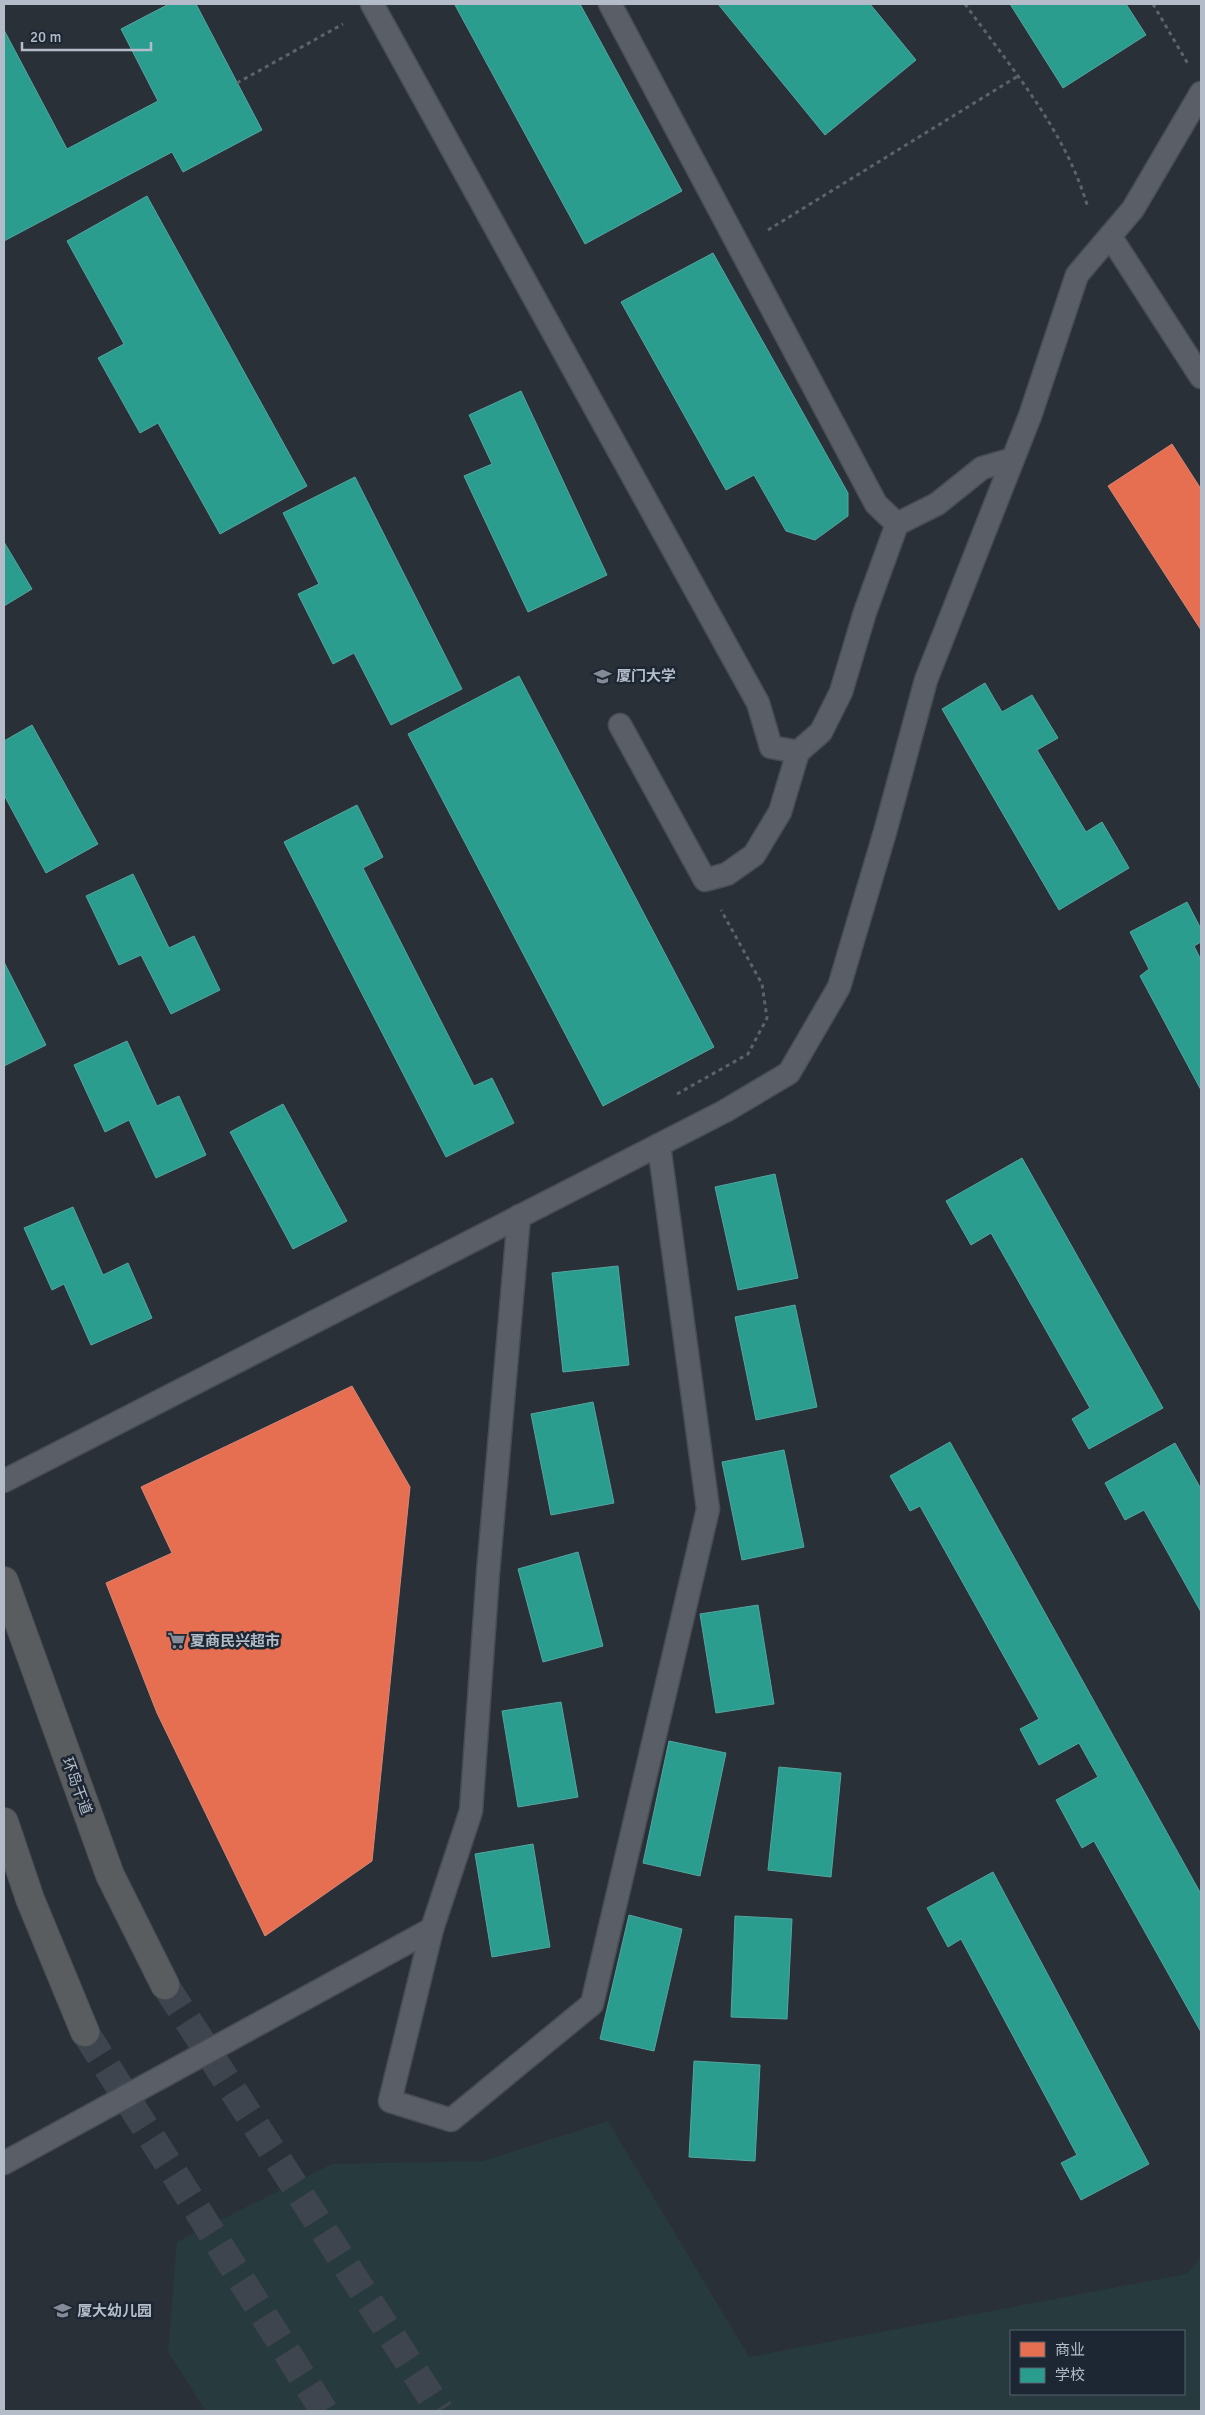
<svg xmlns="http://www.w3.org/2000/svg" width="1205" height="2415" viewBox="0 0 1205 2415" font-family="Signika,'Noto Sans SC',sans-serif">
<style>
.green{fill:#273a3e;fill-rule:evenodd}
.shops{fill:#e76f51;stroke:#d88675}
.schools{fill:#2a9d8f;stroke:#53a6a0}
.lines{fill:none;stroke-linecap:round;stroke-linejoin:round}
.highway-tunnel{stroke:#3f454e;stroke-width:28;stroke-dasharray:28 14;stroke-linecap:butt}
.lane-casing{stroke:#484c53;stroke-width:25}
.highway-casing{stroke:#474c53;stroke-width:30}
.path{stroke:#5d636a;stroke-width:3;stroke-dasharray:4 4;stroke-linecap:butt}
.lane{stroke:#5a5e66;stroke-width:22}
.highway{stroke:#5a5d60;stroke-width:28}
.labels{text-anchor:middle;stroke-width:5;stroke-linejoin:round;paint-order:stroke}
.poi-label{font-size:15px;font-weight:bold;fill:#b4bcc9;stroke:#1d2633;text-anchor:start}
.street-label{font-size:15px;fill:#b4bcc9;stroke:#1d2633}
</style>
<rect width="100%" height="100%" fill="#2a3038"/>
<path class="green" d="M608,2121L749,2357L1186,2274L1201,2258V2411H206L168,2352L177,2242L332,2164L484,2161ZM1011,2331H1184V2394H1011Z"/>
<path class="shops" d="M1172,444L1201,489V630L1108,486Z
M352,1386L410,1487L372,1861L265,1936L157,1713L106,1583L172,1553L141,1487Z"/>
<path class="schools" d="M169,4H196L262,130L183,172L172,152L4,241V30L67,149L158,101L121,29Z
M458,4H580L682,191L585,244L455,5Z
M718,4H870L916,60L825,135Z
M1010,4H1126L1146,35L1063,88Z
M147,196L307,486L220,534L158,423L140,433L98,358L124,344L67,241Z
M713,253L848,493V516L815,540L786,531L754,475L726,490L621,302Z
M521,391L607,575L528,612L464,476L492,464L469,415Z
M355,477L462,689L391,725L354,653L333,664L298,594L319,584L283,513Z
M4,542L32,589L4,606Z
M519,676L714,1047L603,1106L408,734Z
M985,683L1002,712L1032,695L1058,738L1037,750L1086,832L1102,822L1129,868L1059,910L942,709Z
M32,725L98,844L46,873L4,795V741Z
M357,805L383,857L363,868L474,1086L492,1078L514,1123L446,1157L284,842Z
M133,874L169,948L194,936L220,990L171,1014L141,955L119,965L86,896Z
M1187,902L1201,929V942L1194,946L1201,960V1090L1140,976L1149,969L1130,932Z
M4,962L46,1045L4,1066Z
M127,1041L157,1106L179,1096L206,1155L156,1178L129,1120L105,1132L74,1065Z
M283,1104L347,1221L293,1249L230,1132Z
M1022,1158L1163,1408L1089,1449L1072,1419L1090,1408L991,1233L971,1245L946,1201Z
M775,1174L798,1278L738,1290L715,1187Z
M73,1207L103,1275L128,1263L152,1318L91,1345L64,1284L52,1290L24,1228Z
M618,1266L629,1365L563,1372L552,1273Z
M795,1305L817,1407L756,1420L735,1317Z
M593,1402L614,1503L551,1515L531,1414Z
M950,1442L1201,1894V2032L1094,1841L1082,1848L1056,1800L1098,1777L1079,1743L1039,1765L1020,1729L1039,1719L920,1506L910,1511L890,1476Z
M1175,1443L1201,1489V1612L1144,1510L1125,1520L1105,1483Z
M784,1450L804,1547L742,1560L722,1462Z
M578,1552L603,1646L543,1662L518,1569Z
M758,1605L774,1704L716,1713L700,1614Z
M561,1702L578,1797L518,1807L502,1711Z
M669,1741L726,1753L700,1876L643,1863Z
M779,1767L841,1773L831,1877L768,1870Z
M533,1844L550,1947L492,1957L475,1854Z
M993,1872L1149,2164L1081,2200L1061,2163L1077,2155L961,1939L948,1947L927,1908Z
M629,1915L682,1929L654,2051L600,2039Z
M735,1916L792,1919L787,2019L731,2017Z
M694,2061L760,2065L755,2161L689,2157Z"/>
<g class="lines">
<path class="highway-tunnel" d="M165,1985L440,2411
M85,2032L324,2411"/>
<defs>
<path id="lane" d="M372,4L758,703L771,747L798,752L821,732L841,692L865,612L897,524
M610,4L876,504L897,524L937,504L982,468L1013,459
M1110,236L1201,377
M620,725L705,880L727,874L754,855L780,812L798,752
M4,1481L725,1111L789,1073L839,987L885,832L926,680L1030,416L1077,275L1133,209L1201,93
M432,1929L390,2101L451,2120L592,2004L708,1509L659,1145
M4,2163L432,1929L471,1811L488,1573L519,1216"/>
<path id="highway" d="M4,1581L110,1875L165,1985
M4,1822L30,1899L85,2032"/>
</defs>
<use href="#lane" class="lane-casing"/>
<use href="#highway" class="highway-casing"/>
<path class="path" d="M965,4C1011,68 1066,131 1088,208
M1153,4L1188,64
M237,83L343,24
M768,230L1018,76
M677,1094L748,1054L767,1018L762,984L721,910"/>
<use href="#lane" class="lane"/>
<use href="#highway" class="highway"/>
</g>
<defs>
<symbol id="university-bare" viewBox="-9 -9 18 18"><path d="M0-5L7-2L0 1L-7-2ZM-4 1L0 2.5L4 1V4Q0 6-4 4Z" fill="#848b96" stroke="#1d2633" stroke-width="2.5" paint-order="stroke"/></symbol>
<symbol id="supermarket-bare" viewBox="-9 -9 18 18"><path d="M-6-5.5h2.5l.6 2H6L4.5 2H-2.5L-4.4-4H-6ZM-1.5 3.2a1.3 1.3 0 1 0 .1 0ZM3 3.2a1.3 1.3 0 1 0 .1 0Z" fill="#848b96" stroke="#1d2633" stroke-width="2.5" paint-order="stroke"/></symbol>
<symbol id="school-bare" viewBox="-9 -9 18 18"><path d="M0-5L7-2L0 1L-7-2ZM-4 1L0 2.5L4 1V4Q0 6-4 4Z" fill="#848b96" stroke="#1d2633" stroke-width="2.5" paint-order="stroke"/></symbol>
</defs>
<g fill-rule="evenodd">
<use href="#university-bare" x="590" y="664" width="25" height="25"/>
<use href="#supermarket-bare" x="164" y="1628" width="25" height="25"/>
<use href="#school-bare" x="50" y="2298" width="25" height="25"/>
</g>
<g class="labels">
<g class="poi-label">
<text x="616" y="681">厦门大学</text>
<text x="190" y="1646">夏商民兴超市</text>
<text x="77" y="2316">厦大幼儿园</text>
</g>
<g class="street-label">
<text transform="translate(77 1786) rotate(70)" y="5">环岛干道</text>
</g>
</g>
<rect width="1205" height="2415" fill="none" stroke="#b4bcc9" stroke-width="10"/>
<rect x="1010" y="2330" width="175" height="65" fill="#1d2633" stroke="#59626f"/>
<rect x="1020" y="2342" width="25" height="15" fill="#e76f51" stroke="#59626f"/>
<text x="1055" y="2355" font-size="15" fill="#b4bcc9">商业</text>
<rect x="1020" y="2368" width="25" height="15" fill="#2a9d8f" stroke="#59626f"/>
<text x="1055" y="2380" font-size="15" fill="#b4bcc9">学校</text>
<path d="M22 42v8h129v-8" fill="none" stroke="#b4bcc9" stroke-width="2.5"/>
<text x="30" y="42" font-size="15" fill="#b4bcc9" stroke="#1d2633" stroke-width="4" paint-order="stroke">20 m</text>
</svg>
